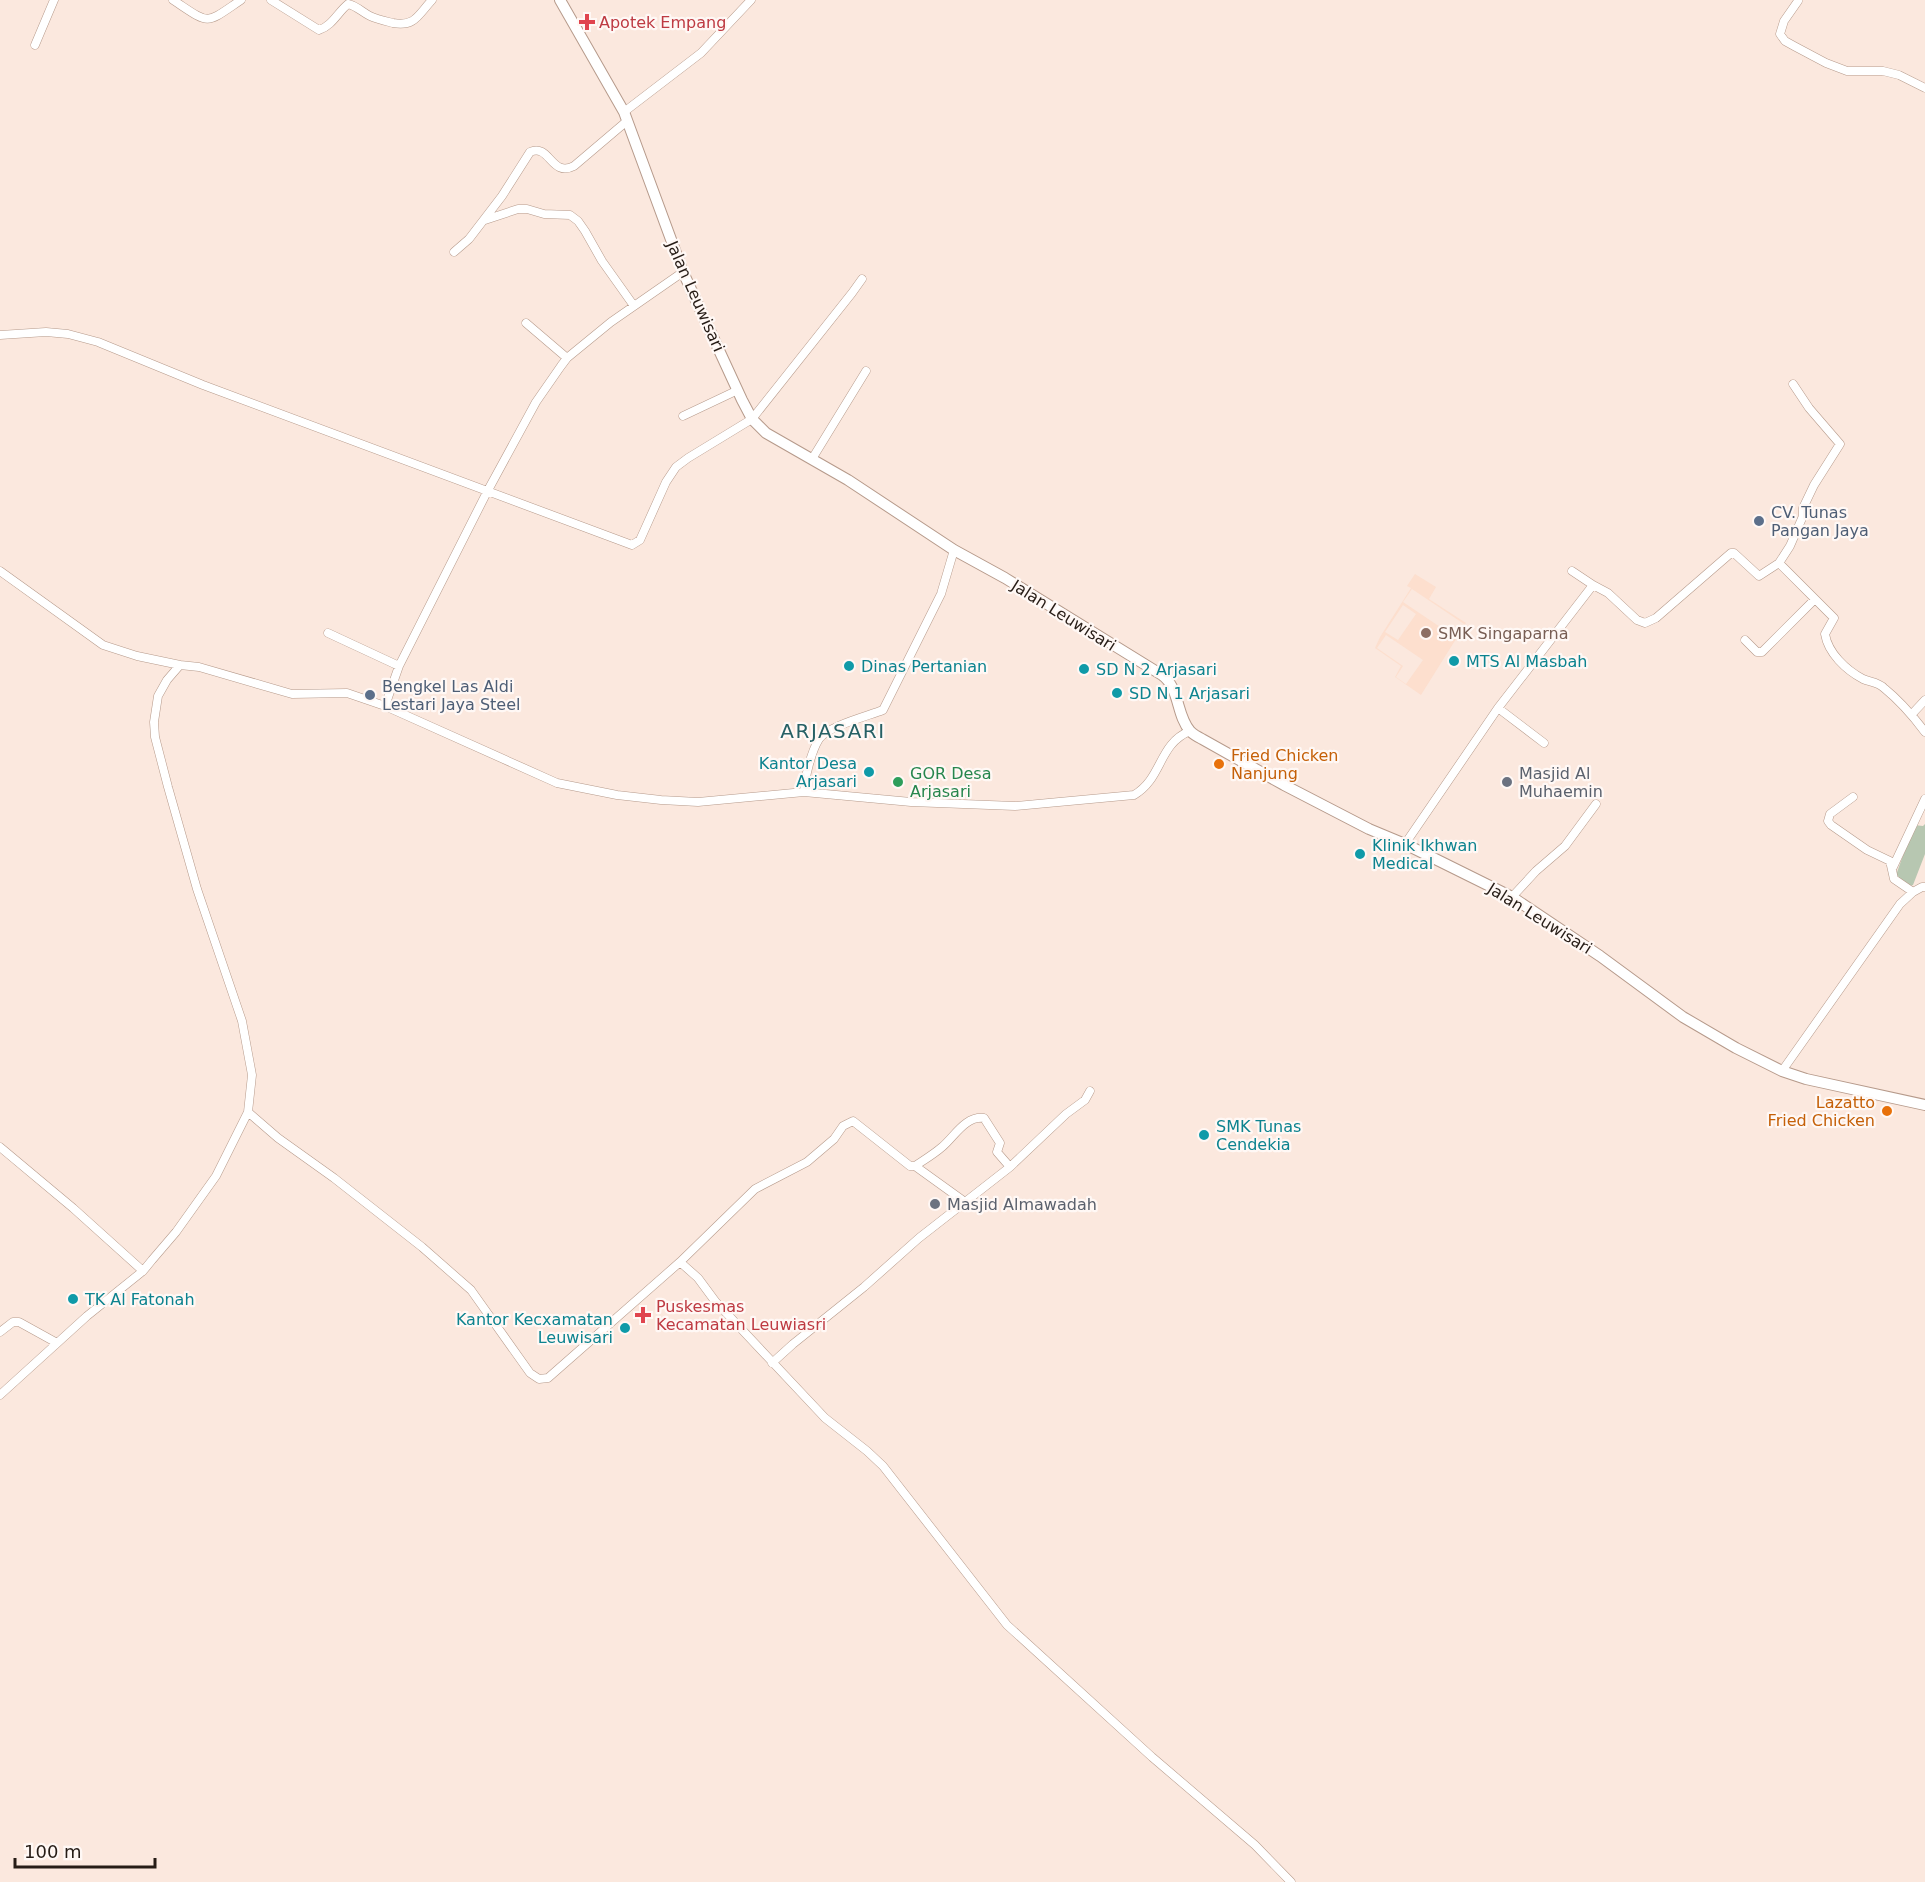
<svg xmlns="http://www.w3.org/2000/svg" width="1925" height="1882" viewBox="0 0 1925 1882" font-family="'DejaVu Sans',sans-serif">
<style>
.built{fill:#fddfce;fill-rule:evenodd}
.green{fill:#b7c7b1}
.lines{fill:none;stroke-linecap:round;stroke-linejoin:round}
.street-casing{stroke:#b69a8b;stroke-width:9}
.secondary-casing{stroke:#b69a8b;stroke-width:12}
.street{stroke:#fff;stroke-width:8}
.secondary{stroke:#fff;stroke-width:10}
.health-dot{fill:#e0444e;stroke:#fff8f5;stroke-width:2}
.service-dot{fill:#5c6f8a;stroke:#fff8f5;stroke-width:2}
.education-dot{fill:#8d6e63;stroke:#fff8f5;stroke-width:2}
.culture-dot{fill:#0f9aa8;stroke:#fff8f5;stroke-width:2}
.food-dot{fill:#e8710a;stroke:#fff8f5;stroke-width:2}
.leisure-dot{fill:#2e9e5b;stroke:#fff8f5;stroke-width:2}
.worship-dot{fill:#6b7280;stroke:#fff8f5;stroke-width:2}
.labels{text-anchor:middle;stroke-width:4.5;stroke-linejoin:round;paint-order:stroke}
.health-label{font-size:16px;fill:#be3a42;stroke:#fff8f5;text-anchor:start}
.street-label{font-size:16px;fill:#261c16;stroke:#fff8f5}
.service-label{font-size:16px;fill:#4e5e75;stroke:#fff8f5;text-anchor:start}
.education-label{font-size:16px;fill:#785e54;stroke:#fff8f5;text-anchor:start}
.culture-label{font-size:16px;fill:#0d838f;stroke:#fff8f5;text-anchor:start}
.food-label{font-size:16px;fill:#c56008;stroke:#fff8f5;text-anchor:start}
.leisure-label{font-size:16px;fill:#27864d;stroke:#fff8f5;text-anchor:start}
.worship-label{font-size:16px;fill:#5b616d;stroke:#fff8f5;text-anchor:start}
.quarter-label{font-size:20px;letter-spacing:1.5px;fill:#266065;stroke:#fff8f5}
</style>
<rect width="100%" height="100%" fill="#fbe8de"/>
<path class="built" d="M1415,574L1436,587L1429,599L1466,623L1421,695L1395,677L1401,666L1375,648L1380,637L1411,588L1407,586ZM1412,589L1464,624L1455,637L1403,602ZM1403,605L1416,614L1398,640L1385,632ZM1386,635L1423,660L1406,684L1396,677L1403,666L1377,648Z"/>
<path class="green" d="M1925,824V854L1913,885L1910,886L1896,875L1914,825L1923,826Z"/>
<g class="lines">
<defs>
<path id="street" d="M173,0C211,25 204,25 241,0
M271,0L319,30C332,26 338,12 348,4C357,6 362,12 370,16C376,19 385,21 393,23C415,27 418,15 432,0
M1798,1L1784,21L1780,34L1785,41L1794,46L1826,63L1847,71H1883L1899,75L1925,88
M35,45L54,0
M624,112L701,53L751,0
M485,220L518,209H527L544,214L570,215L578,221L585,231L602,261L634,306
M454,252L469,239L502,196L530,152C550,143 551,178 574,166L627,121
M526,323L567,358
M0,335L46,332L68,334L98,342L203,385L632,545L640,540L666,482L676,467L688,458L752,419L852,293L862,279
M683,416L738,390
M812,459L866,371
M1779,563L1790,546L1803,516V508L1814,485L1840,444L1809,408L1793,384
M0,571L103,645L137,656L180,665
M1572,571L1593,585
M1815,599L1834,618L1825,634C1828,653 1846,670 1863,679C1870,682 1878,682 1884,688C1900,701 1913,716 1925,732
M328,633L399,666
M385,706L399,666L487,492L536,402L561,366L567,358L611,322L683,272
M1498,708L1544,743
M1912,714L1925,700
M804,792C805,777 811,752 819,739C828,726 868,716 883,710L941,594L954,550
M1853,797L1830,814L1828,821L1831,825L1867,850L1890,861L1894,879L1913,892
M1405,844L1498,708L1593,585L1608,593L1637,620L1645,623L1656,618L1731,553H1734L1759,576L1779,563L1815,599L1762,652H1757L1745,640
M1893,867L1925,799
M1512,897L1536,871L1565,846L1596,804
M1782,1071L1900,904L1913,892L1922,887H1925
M248,1112L278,1138L334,1178L422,1247L471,1290L530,1373L539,1379L548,1378L680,1262
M0,1147L73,1208L143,1271
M915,1166L965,1202
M1010,1167L997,1152L1000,1143L984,1118C965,1116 955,1136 942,1147C934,1154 924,1160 915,1166H910L853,1121L843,1126L834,1139L807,1162L755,1189L680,1262L698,1278L715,1301L825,1418L867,1451L883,1466L1007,1625L1152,1757L1255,1845L1291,1882
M0,1332L13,1322H19L57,1343
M772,1363L793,1344L864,1287L919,1238L1010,1167L1066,1114L1085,1100L1090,1091
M0,1395L87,1316L143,1271L152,1260L176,1232L216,1176L248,1112L252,1075L242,1021L197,889L168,787L155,737L154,722L158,696L167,680L180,665L199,667L292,694L347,693L385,706L557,783L617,795L661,800L698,802L804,792L911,802L1015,806L1134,795C1163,778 1158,744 1190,731"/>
<path id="secondary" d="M560,0L624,112L683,272L742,400L752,419L766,433L848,480L954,550L1005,578L1162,675C1180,688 1176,715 1190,731C1193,734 1198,737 1202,739L1284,785L1369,829L1405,844L1512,897L1600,956L1683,1017L1736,1048L1782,1071L1806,1079L1925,1105"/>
</defs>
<use href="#street" class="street-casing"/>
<use href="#secondary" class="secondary-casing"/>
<use href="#street" class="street"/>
<use href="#secondary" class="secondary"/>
</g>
<g class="health-dot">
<path d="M584 13h6v6h6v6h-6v6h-6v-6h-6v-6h6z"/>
<path d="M640 1306h6v6h6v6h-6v6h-6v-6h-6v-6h6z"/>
</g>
<g class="service-dot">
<circle cx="1759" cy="521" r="6"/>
<circle cx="370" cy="695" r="6"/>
</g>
<circle class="education-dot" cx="1426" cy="633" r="6"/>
<g class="culture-dot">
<circle cx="1454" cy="661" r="6"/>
<circle cx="849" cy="666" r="6"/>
<circle cx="1084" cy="669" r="6"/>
<circle cx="1117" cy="693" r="6"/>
<circle cx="869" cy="772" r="6"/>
<circle cx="1360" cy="854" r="6"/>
<circle cx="1204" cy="1135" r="6"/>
<circle cx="73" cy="1299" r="6"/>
<circle cx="625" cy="1328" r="6"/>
</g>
<g class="food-dot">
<circle cx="1219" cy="764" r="6"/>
<circle cx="1887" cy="1111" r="6"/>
</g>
<circle class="leisure-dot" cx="898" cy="782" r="6"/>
<g class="worship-dot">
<circle cx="1507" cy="782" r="6"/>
<circle cx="935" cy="1204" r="6"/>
</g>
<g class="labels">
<g class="health-label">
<text x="599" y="28">Apotek Empang</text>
<text x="656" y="1312">Puskesmas<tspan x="656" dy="18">Kecamatan Leuwiasri</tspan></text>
</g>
<g class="street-label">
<text transform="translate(696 296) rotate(66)" y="6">Jalan Leuwisari</text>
<text transform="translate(1064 615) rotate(32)" y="6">Jalan Leuwisari</text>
<text transform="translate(1540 918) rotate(32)" y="6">Jalan Leuwisari</text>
</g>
<g class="service-label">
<text x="1771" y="518">CV. Tunas<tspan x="1771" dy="18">Pangan Jaya</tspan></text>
<text x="382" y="692">Bengkel Las Aldi<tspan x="382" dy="18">Lestari Jaya Steel</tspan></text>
</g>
<g class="education-label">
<text x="1438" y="639">SMK Singaparna</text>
</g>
<g class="culture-label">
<text x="1466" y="667">MTS Al Masbah</text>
<text x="861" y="672">Dinas Pertanian</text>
<text x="1096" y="675">SD N 2 Arjasari</text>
<text x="1129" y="699">SD N 1 Arjasari</text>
<text x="857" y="769" text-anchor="end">Kantor Desa<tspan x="857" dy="18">Arjasari</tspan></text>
<text x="1372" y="851">Klinik Ikhwan<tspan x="1372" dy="18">Medical</tspan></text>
<text x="1216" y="1132">SMK Tunas<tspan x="1216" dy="18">Cendekia</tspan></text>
<text x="85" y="1305">TK Al Fatonah</text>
<text x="613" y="1325" text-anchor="end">Kantor Kecxamatan<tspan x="613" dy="18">Leuwisari</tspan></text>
</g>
<g class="food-label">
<text x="1231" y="761">Fried Chicken<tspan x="1231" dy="18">Nanjung</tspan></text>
<text x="1875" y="1108" text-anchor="end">Lazatto<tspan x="1875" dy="18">Fried Chicken</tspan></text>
</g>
<g class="leisure-label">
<text x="910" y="779">GOR Desa<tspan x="910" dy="18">Arjasari</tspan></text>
</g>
<g class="worship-label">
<text x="1519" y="779">Masjid Al<tspan x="1519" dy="18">Muhaemin</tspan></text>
<text x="947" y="1210">Masjid Almawadah</text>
</g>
<g class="quarter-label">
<text x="833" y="738">ARJASARI</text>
</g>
</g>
<path d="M15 1858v9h140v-9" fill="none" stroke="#261c16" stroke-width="3"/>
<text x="24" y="1858" font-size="18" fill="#261c16" stroke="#fff8f5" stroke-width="4.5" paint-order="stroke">100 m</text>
</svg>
